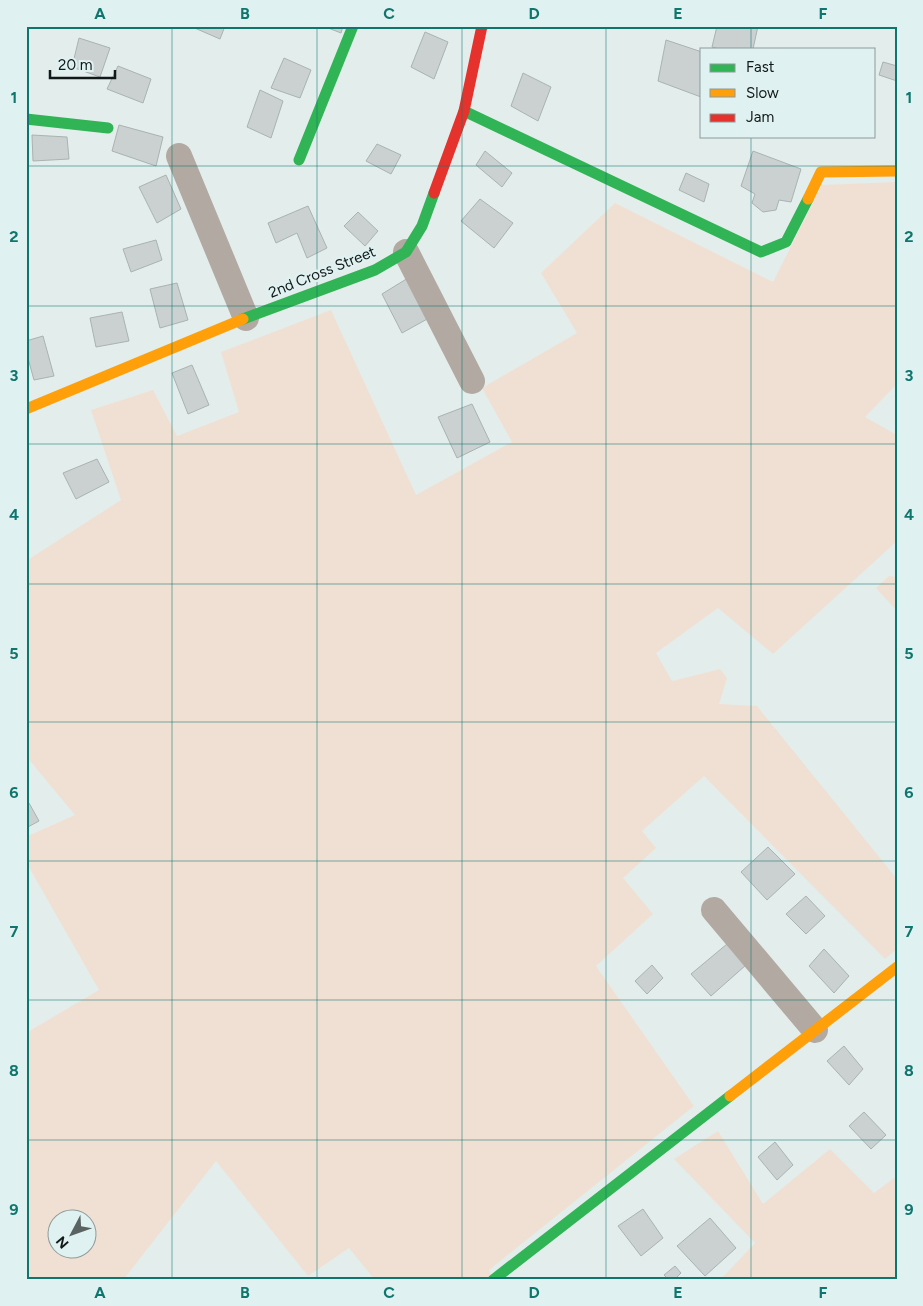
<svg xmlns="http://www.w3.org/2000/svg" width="923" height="1306" viewBox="0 0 923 1306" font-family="Figtree,sans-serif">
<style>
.green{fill:#f0e0d3;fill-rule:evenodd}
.building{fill:#cad1d0;stroke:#aab2b2}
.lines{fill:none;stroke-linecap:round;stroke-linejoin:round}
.street{stroke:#b2a9a2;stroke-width:26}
.fast{stroke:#30b455;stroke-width:11}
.slow{stroke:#ff9f0a;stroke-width:11}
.jam{stroke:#e5322d;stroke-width:11}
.grid{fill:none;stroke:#0f766e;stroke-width:1;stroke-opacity:0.55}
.labels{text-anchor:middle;stroke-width:5;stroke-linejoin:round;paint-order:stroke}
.street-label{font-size:15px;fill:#111818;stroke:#dff1f0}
.neatline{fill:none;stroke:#0f766e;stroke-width:2}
.grid-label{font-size:16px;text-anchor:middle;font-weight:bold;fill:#0f766e}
</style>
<rect width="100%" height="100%" fill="#e3edec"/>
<path class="green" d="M897,182V384L865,417L897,435V541L773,654L718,608L656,653L672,681L720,669L727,678L719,704L757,706L897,879V949L885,959L704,776L642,831L656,848L623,878L653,914L596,966L694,1106L489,1270L493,1280H375L349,1248L308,1276L216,1161L123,1280H26V1033L99,990L26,862V837L75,815L26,756V561L121,500L91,410L153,390L177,436L239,412L221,352L331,310L416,495L512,442L482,388L577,333L541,273L615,203L773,282L822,185ZM58,1218H88V1248H58Z
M889,576L897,577V611L876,588Z
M718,1131L763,1204L830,1149L874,1193L897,1176V1280H720L755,1243L674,1159Z"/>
<path class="building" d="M190,26H225L220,39Z
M323,26H343L341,33Z
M717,26H758L753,49H719L712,47Z
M425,32L448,42L434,79L411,67Z
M79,38L110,48L100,77L72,67Z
M666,40L702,52L701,97L658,81Z
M284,58L311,70L300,98L271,88Z
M883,62L897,66V81L879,75Z
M118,66L151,79L143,103L107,89Z
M523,73L551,87L538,121L511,106Z
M260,90L283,101L271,138L247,127Z
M119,125L163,137L156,166L112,151Z
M32,135L67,137L69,159L33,161Z
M377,144L401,155L391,174L366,161Z
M485,151L512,173L502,187L476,165Z
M753,151L801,169L791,202L779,200L776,210L763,212L752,203L755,194L741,186Z
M686,173L709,184L704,202L679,190Z
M166,175L181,209L157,223L139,187Z
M480,199L513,223L494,248L461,221Z
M308,206L327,248L307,258L297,233L276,243L268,223Z
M358,212L378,231L365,246L344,226Z
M156,240L162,260L131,272L123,249Z
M408,278L429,318L402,333L382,294Z
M177,283L188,320L160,328L150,289Z
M122,312L129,341L96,347L90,318Z
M43,336L54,376L34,380L26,351V341Z
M192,365L209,405L188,414L172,373Z
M472,404L490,442L457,458L438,417Z
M97,459L109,482L76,499L63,473Z
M29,803L39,821L26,828V804Z
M768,847L795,874L767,900L741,872Z
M806,896L825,916L806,934L786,914Z
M727,944L746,965L711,996L691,974Z
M824,949L849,976L834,993L809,966Z
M652,965L663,978L647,994L635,981Z
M844,1046L863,1069L849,1085L827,1061Z
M864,1112L886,1135L871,1149L849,1126Z
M775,1142L793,1165L777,1180L758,1157Z
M643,1209L663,1238L641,1256L618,1226Z
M710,1218L736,1248L705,1276L677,1246Z
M675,1266L681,1273L674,1280H669L664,1275Z"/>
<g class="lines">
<path class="street" d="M179,156L246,318
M406,252L472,381
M714,910L815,1030"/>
<path class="fast" d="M464,111L761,252L786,242L808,199
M26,119L108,128
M299,160L353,26
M243,319L375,270L406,252L422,226L434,193
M493,1280L730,1096"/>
<path class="slow" d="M808,199L821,172L897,171
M26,409L243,319
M730,1096L897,967"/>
<path class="jam" d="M434,193L464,111L482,26"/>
</g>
<path class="grid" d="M172,26V1280M317,26V1280M462,26V1280M606,26V1280M751,26V49M751,136V1280M26,166H897M26,306H897M26,444H897M26,584H897M26,722H897M26,861H897M26,1000H897M26,1140H897"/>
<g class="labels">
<g class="street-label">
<text transform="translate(322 272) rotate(-22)" y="5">2nd Cross Street</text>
</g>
</g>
<rect width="923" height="1306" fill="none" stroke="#dff1f0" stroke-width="55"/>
<rect x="700" y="48" width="175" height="90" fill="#dff1f0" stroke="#8d9a9a"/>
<rect x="710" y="64" width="25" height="8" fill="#30b455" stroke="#8d9a9a"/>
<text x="746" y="72" font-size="15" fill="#111818">Fast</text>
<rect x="710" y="89" width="25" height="8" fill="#ff9f0a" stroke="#8d9a9a"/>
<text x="746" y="98" font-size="15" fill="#111818">Slow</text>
<rect x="710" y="114" width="25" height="8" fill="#e5322d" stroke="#8d9a9a"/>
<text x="746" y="122" font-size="15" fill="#111818">Jam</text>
<g transform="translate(72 1234) rotate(229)"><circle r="24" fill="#dff1f0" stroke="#8d9a9a"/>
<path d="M0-4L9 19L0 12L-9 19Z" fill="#5a6362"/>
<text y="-8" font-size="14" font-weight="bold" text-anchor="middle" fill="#111818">N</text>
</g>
<path d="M50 70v8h65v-8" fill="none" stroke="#111818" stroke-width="2.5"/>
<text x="58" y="70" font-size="15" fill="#111818" stroke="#dff1f0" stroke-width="4" paint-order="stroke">20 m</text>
<rect x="28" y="28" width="868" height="1250" class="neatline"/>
<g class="grid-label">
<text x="100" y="19">A</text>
<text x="245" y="19">B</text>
<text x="389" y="19">C</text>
<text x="534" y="19">D</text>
<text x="678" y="19">E</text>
<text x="823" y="19">F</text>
<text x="14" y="103">1</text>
<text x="909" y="103">1</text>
<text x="14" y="242">2</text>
<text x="909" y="242">2</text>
<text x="14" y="381">3</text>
<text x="909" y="381">3</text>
<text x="14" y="520">4</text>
<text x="909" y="520">4</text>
<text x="14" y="659">5</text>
<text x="909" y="659">5</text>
<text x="14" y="798">6</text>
<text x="909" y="798">6</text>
<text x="14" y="937">7</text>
<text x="909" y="937">7</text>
<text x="14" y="1076">8</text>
<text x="909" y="1076">8</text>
<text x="14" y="1215">9</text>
<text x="909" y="1215">9</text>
<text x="100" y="1298">A</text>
<text x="245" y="1298">B</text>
<text x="389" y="1298">C</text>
<text x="534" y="1298">D</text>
<text x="678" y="1298">E</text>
<text x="823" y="1298">F</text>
</g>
</svg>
